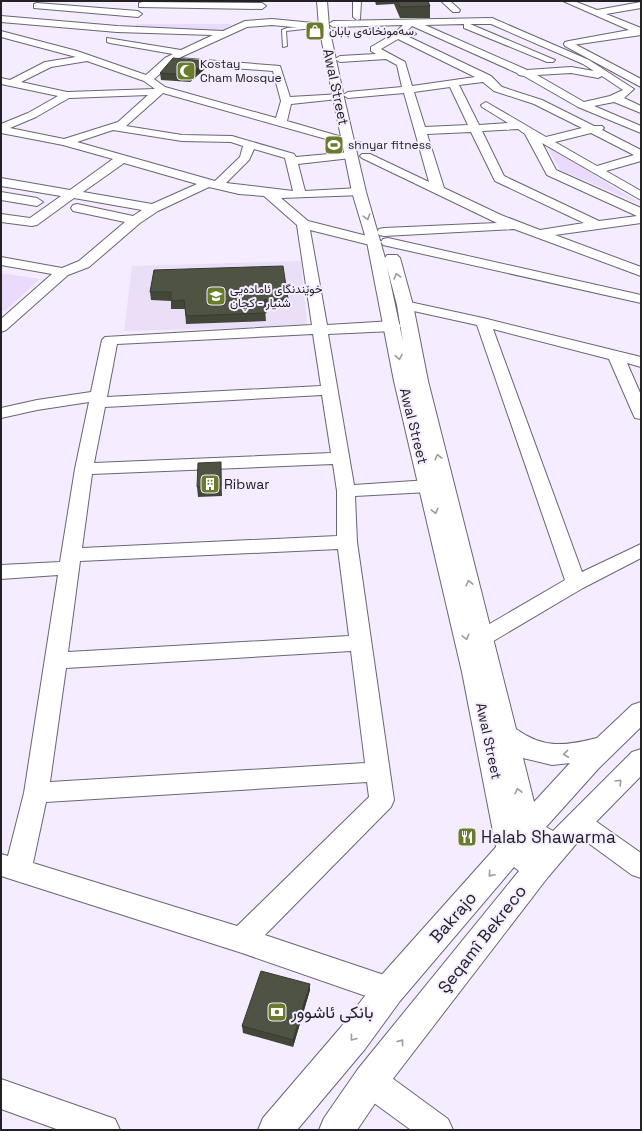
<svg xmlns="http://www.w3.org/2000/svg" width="642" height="1131" viewBox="0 0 642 1131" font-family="'Space Grotesk',Vazirmatn,sans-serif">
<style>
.built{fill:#eadff7}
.green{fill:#eadafc}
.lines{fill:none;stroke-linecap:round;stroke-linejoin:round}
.service-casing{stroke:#6c6473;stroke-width:2}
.minor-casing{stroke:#6c6473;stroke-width:2}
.tertiary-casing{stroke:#6c6473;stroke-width:2}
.secondary-casing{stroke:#6c6473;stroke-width:2}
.service{fill:#fff;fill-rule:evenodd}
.minor{fill:#fff;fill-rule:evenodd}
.tertiary{fill:#fff;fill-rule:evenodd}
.secondary{fill:#fff;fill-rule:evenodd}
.wall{fill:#43473a}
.shaded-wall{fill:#373a30}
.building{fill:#4e5344;stroke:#373a30}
.oneway{stroke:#9c9b9d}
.labels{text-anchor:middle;stroke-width:4;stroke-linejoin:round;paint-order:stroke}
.far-poi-label{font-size:12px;fill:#232026;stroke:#f5edff;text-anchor:start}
.street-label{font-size:14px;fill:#232026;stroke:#f5edff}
.poi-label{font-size:14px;fill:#232026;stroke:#f5edff;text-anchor:start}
.near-poi-label{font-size:17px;fill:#232026;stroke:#f5edff;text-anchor:start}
.near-street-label{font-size:17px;fill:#232026;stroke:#f5edff}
</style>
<rect width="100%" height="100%" fill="#f5edff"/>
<path class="built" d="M301,261L307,326L124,331L132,266Z"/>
<path class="green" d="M137,24H232L220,33L135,28Z
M546,145L641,204L560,170Z
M1,273L40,279L5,311L1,310Z"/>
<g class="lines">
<defs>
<path id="service" d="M311,26L313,28L286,31L287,46L283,47L282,30L287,28Z"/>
<path id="minor" d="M353,1H361L360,19L357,20L353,17Z
M441,1H450L460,10L459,12H453Z
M563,1H574L597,10L641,2V8L606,14L641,28V35L566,46L564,44L569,41L629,30Z
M142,2L262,3L266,6L262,9L139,7V3Z
M37,3L138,11L142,14L138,17L34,8V4Z
M1,16L117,26L223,31L245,21L272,19L324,24L328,27L324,30L272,25L247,27L179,58L280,66L290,97L342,94L343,96L342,98L338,99L291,104L287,121L366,144L368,146L366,148H358L163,93L126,126L182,135L232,136L294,154L296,157L351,152L357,155L351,158L298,164L305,191L359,188L363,189L365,192L363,195L281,198L308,221L379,239L381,242L379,245L374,246L310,230L327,325L393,321L398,323L401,326L398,329L393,331L328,334L354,485L429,480L435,482L438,486L435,490L429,492L355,496L357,542L394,800L391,807L265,935L399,980L403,990L399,1000L389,1004L242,953L1,876V854L8,856L24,793L58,575L1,579V565L60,562L75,469L89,402L37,410L1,418V408L37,400L91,392L102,340L105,337L312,325L297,225L264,196L239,194L209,187L158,211L140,223L89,267L68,275L6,330L1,332V319L52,274L1,265V257L62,268L79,261L125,222L73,211L71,208L73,205L77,204L133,216L142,210L74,198L37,225L32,226L1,222V214L30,218L61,196L1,186V178L70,190L113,159L63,145L1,133V124L28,113L58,96L1,84V78L10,80L45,62L76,57L1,37V31L77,51L146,75L165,58L173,54L110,43L107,42V38L181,50L213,35L117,32L1,22ZM176,60L177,63L180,64L273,71L281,101L276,118L165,87L154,79ZM87,61L144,81L155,89L67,92L21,82L51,67ZM148,95L118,122L64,139L10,128L36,117L69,98ZM113,130L182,141L231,142L243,146L240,157L215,181L77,142ZM254,149L285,158L293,191L226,183L249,160ZM124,163L197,184L152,204L83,192ZM313,334L321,386L107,397L117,344ZM322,395L331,453L94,463L105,407ZM333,464L337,491V536L82,548L92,474ZM338,549L349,636L68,652L80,561ZM351,651L365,763L50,782L66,668ZM367,782L369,797L237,926L33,863L46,802Z
M492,18L589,60L634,89L624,98L641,106V113L614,102L594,106L641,126V133L578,107L524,76L519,75L517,73L412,26L406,32H414L416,34L409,37L491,76L502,87L542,100L594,126H602L604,128L602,130L641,150V161L606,171L641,191V200L542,143L556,170L641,208V223L555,235L641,267V276L514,229L384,236L379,235L377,232L379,229L384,228L497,223L362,158L360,156L362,154H370L429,182L404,93L348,98L343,95L348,92L402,87L397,65L386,59L340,62L335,59L340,56L376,54L371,51V47L395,33L403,25L333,27L329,24L333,21ZM464,24V28L547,62H553L555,60L470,24H491L583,64L594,71L571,67L527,70L425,25ZM398,39L475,77L412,86L405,62L381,49ZM571,73L598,78L602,76L623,90L610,96L584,102L537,75ZM483,82L494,91L534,104L582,128L546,137L486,102L481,105L482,107L508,123L479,125L459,85ZM450,87L468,125L425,127L414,92ZM518,129L525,134L547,175L637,216L599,221L504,176L482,131ZM471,132L495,181L584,223L540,230L501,215L444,188L427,134ZM591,133L634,155L597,166L555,142Z
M1,192L37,198L43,202L37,206L1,200Z
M388,238L641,295V303L383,245L381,242L383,239Z
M405,301L483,318L641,357V367L627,363L641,395V419L635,418L633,414L609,359L493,329L582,572L641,544V558L583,588L490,643L482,646L474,643L471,638L474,633L565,580L477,325L400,308L398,305L400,302Z
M578,812L587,815L641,853V878L632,875L569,829L565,822L569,815Z
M370,1066L381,1070L448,1119L453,1130H411L359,1092L355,1081L359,1070Z
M1,1079L115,1119L120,1130H59L1,1109Z"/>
<path id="tertiary" d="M569,41L641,79V87L565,46L564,44L565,42Z"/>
<path id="secondary" d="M317,1H327L329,27L345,102L366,192L385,258L387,255H397L400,258L413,305L428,381L516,729C544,749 565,746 597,738L632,705L641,702V727L599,768L546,827L553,831L632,752L641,749V776L588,830L548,877L382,1093L357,1130H319L324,1118L358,1069L519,871L514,867L400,1001L365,1049L297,1130H258L263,1118L341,1027L378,979L496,847L462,672L394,381L367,242L352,192L319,27ZM387,267L397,305L403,342ZM523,758L552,765L570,763L534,802Z"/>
</defs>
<use href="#service" class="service-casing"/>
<use href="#minor" class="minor-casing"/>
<use href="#tertiary" class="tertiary-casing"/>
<use href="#secondary" class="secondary-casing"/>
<use href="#service" class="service"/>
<use href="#minor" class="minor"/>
<use href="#tertiary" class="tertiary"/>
<use href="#secondary" class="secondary"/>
</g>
<path class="wall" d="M375,1H428L430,6V18H400L394,4L376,5Z
M206,61L207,67L190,82L161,80L160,73Z
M154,270L288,299V308H265L266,321L186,324L185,309H171V301L151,300L150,292Z
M221,462L222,496L198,497L197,487Z
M310,984V990L293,1047L243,1033L242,1026Z"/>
<path class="shaded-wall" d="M206,61L207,67L190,82V75Z
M310,984V990L293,1047V1040Z"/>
<path class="building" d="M398,1H428L430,6L400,7Z
M173,58L206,61L190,75L160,73Z
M283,266L288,299L264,300L266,313L186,316L184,300L171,301V292H150L154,270Z
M221,462V486L197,487L198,463Z
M261,971L310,984L293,1040L242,1026Z"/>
<defs><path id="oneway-chevron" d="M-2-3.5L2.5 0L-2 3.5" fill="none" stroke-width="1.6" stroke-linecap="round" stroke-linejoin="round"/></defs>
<g class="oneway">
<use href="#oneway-chevron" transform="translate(367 217) rotate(73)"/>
<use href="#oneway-chevron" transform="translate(397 276) rotate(-105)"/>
<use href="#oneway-chevron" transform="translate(399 357) rotate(79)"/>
<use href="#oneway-chevron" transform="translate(438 457) rotate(-104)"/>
<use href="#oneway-chevron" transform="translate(435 511) rotate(76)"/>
<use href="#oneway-chevron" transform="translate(469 583) rotate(-104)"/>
<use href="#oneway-chevron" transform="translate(466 637) rotate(76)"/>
<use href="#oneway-chevron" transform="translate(566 754) rotate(174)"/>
<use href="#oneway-chevron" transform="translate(619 782) rotate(-46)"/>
<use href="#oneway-chevron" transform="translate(518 791) rotate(-103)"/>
<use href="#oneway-chevron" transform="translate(491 874) rotate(131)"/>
<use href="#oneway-chevron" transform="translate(353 1038) rotate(128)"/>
<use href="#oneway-chevron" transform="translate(401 1042) rotate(-52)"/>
</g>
<defs>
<symbol id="shop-square" viewBox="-11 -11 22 22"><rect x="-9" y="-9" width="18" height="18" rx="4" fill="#687c2c" stroke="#f5edff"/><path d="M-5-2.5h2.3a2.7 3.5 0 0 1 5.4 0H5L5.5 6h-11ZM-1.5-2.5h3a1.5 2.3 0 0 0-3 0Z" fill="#fff"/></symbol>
<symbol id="mosque-square" viewBox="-11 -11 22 22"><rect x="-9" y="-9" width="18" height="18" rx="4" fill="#687c2c" stroke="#f5edff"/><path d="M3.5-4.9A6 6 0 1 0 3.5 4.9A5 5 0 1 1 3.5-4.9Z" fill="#fff"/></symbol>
<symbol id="stadium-square" viewBox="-11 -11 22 22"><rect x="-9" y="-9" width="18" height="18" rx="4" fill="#687c2c" stroke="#f5edff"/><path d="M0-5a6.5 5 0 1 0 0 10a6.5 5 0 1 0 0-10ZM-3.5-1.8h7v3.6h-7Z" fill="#fff"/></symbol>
<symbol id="school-square" viewBox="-11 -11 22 22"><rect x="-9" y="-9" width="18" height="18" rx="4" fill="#687c2c" stroke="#f5edff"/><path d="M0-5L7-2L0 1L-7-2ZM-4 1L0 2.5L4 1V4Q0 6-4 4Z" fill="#fff"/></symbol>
<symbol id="building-square" viewBox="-11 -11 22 22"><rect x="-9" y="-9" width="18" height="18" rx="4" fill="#687c2c" stroke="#f5edff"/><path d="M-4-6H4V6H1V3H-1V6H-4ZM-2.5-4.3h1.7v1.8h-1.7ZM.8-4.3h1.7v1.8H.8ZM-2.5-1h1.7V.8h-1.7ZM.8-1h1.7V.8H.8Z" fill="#fff"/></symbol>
<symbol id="restaurant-square" viewBox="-11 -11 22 22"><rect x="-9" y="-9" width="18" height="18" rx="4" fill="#687c2c" stroke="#f5edff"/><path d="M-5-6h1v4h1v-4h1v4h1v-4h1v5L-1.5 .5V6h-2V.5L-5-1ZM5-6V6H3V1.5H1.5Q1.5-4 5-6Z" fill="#fff"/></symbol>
<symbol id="bank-square" viewBox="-11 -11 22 22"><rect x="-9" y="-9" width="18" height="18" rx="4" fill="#687c2c" stroke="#f5edff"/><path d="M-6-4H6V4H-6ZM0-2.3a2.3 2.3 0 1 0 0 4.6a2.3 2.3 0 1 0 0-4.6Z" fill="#fff"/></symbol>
</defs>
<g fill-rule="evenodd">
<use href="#shop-square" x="304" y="20" width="22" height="22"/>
<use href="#mosque-square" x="175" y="60" width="22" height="22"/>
<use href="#stadium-square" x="323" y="134" width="22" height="22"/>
<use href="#school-square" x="205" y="285" width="22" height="22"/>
<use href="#building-square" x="199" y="473" width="22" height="22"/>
<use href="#restaurant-square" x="456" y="826" width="22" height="22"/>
<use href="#bank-square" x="266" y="1001" width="22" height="22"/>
</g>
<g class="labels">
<g class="far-poi-label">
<text x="329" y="35">سەمونخانەی بابان</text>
<text x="200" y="68">Kostay<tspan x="200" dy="14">Cham Mosque</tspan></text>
<text x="348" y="149">shnyar fitness</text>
<text x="230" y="293">خوێندنگای ئامادەیی<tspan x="230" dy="14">شنیار - کچان</tspan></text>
</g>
<g class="street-label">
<text transform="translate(336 87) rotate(78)" y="5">Awal Street</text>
<text transform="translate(414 426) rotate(76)" y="5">Awal Street</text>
<text transform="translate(489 741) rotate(78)" y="5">Awal Street</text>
</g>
<g class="poi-label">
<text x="224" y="489">Ribwar</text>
</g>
<g class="near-poi-label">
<text x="481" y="843">Halab Shawarma</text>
<text x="291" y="1018">بانکی ئاشوور</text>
</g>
<g class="near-street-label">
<text transform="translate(453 917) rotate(-49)" y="6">Bakrajo</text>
<text transform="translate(482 939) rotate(-52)" y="6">Şeqamî Bekreco</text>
</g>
</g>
<rect width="642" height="1131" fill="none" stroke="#232026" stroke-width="4"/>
</svg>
